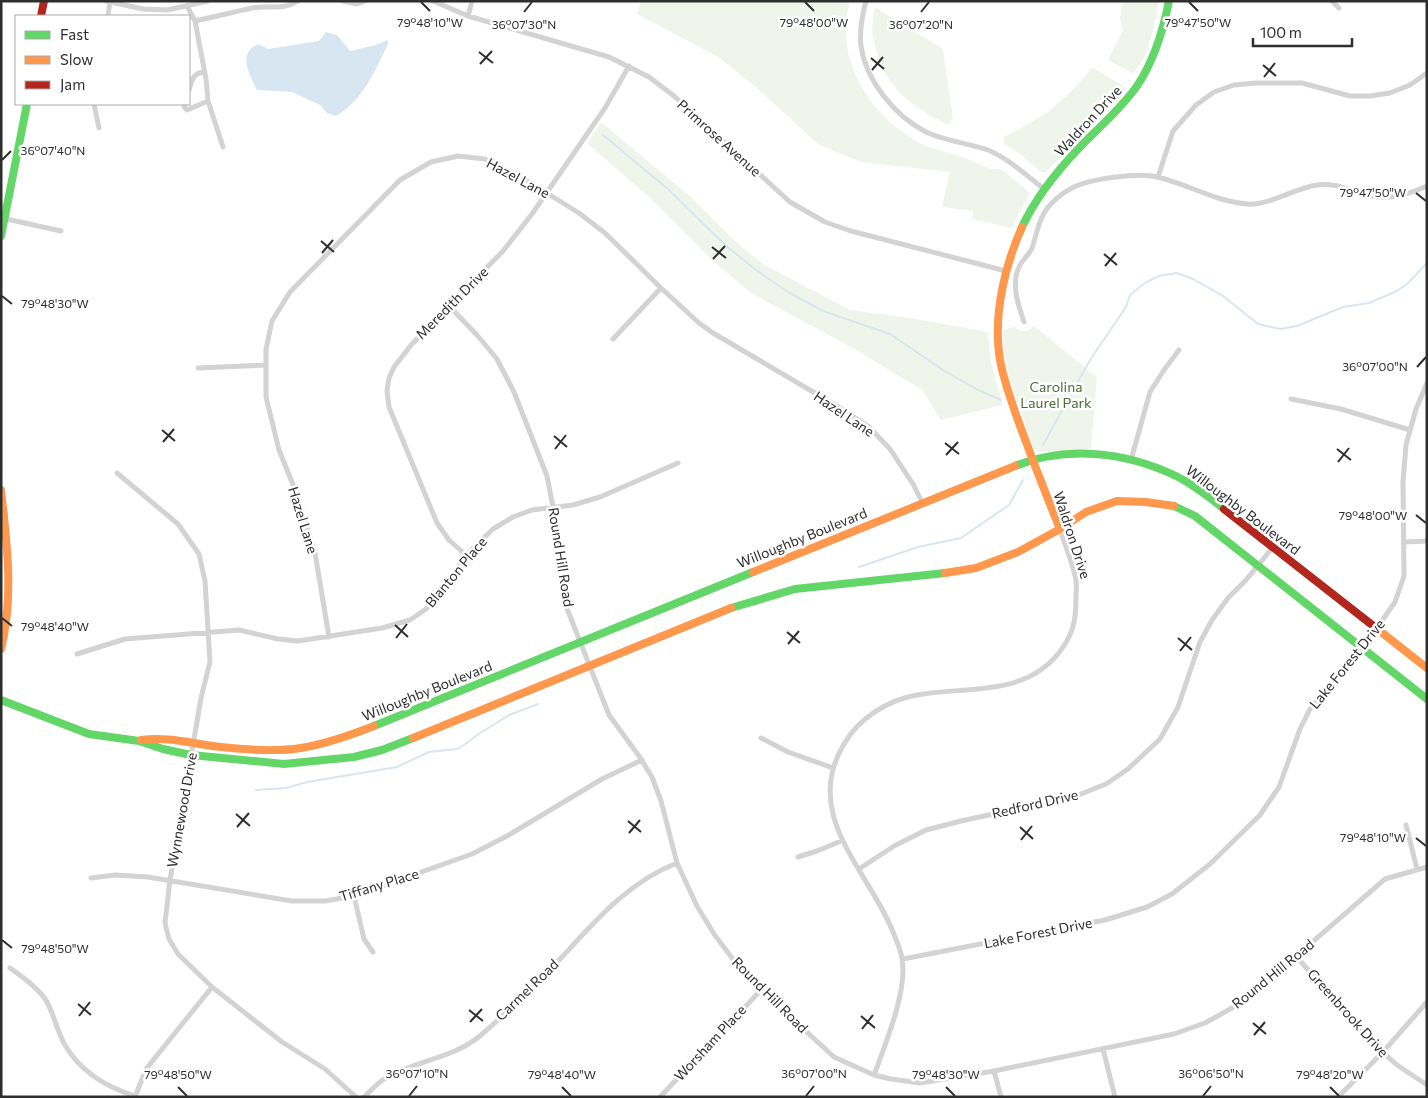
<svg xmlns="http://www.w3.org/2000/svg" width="1428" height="1098" viewBox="0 0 1428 1098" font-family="Commissioner,sans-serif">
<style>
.green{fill:#f0f5ec}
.water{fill:#d8e6f2}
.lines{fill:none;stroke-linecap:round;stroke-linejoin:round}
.stream{stroke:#d8e6f2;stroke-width:2}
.street{stroke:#d3d3d3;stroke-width:5}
.fast{stroke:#63d668;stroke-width:8}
.slow{stroke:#ff974d;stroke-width:8}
.jam{stroke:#b3261e;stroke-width:8}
.ticks{fill:none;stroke:#2e2e2e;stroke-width:2}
.labels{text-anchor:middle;stroke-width:5;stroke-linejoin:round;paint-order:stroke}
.street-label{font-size:14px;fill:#2e2e2e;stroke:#fff}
.park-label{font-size:14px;fill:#4d6a3b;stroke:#fff}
.ticks-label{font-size:12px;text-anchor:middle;fill:#2e2e2e;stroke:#fff;stroke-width:5;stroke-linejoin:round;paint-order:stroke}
</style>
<rect width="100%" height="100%" fill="#fff"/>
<path class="green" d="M641,1H850C834,60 868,113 918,142C931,149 948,152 962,157C974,160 989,172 1001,169L1027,190L1029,195L1011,228L972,219L973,211L942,207L950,172L861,162L819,145L758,89L720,58L637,14Z
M1123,1H1159C1155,21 1149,61 1132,73L1108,60L1123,30L1120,19Z
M875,7L943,49L953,119L948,125C912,107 884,87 875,46C874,41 872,35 872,31C872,23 874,15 875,7Z
M1092,67L1123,86L1125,89L1111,105L1046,172H1041L1020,154L1004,144V137C1044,117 1064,103 1092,67Z
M601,122L691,197L738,244L765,265L850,310L904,317L988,332L991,363L1003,405L941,420L922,390L858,351L751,293L713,261L649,197L587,143Z
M1014,326L1019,331H1027L1034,326L1097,377L1091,449L1039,452L1033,448L1009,377L1003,354V331Z"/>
<path class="water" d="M326,32L337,35L350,51L376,45L388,40V44C375,71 363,100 336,116L327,113L320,105L292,92L257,90C249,75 237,52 259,44L268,49L319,41Z"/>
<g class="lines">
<path class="stream" d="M603,135L669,190L725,245L756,270L788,292L823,311L890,334L943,370L978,390L1001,400
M1021,400L1051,404L1064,407
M1043,445L1090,360L1126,307L1130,295L1145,283L1159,276L1177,273L1193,279L1223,296L1258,324L1280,329L1297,326L1343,307L1369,303L1397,291L1408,283L1427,263
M859,567L918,547L961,538L1009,505L1023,480
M256,790L286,788L307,782L397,767L429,752L457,749L464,745L477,735L509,715L538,704"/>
<path class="street" d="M106,1L143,9L167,10L208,1
M343,1L357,4L365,1
M433,1L468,16L609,57L649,77L674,96L790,202L825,222L851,231L1006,271
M866,1C862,16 859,31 861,46C866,81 895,116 926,132C945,141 967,143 988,150C1009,159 1026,175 1044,189
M1332,1L1339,8
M187,6L195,21L206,79L208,101L223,147
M108,16L110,1
M468,16L472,1
M195,21C214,17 233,12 252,8C269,5 281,11 298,1
M189,90C192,80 193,73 204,72
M94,104L99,128
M185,104L184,107L187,110L208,101
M1158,177L1173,131L1196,105L1214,92L1234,85L1256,83H1302L1350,96H1370L1390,93L1410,85L1427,73
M2,218L61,231
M450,307L477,335L497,359L514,392L547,476L553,507L562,584L566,606L609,715L639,756L652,777L661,801L677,863L697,906L714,934L735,962L761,990L834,1057L874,1075L891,1079L920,1083L994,1071L1174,1034L1205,1023L1232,1008L1257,990L1385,879L1427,867
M1024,322C1018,305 1011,284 1019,267C1022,260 1029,255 1032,248C1036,236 1038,224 1044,213C1050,203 1062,193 1072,188C1088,179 1139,172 1157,177C1188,184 1216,202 1248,204C1268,206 1295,188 1317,185C1337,182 1353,192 1372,196C1391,200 1409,194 1427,186
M613,339L661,288
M198,368L266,365
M1291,399L1341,409L1410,430
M1131,460L1150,392L1164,370L1179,350
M117,473L178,524L199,554L205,581L210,662L201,698L170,880L165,923L169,939L178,954L212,987L282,1042L325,1069L356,1097
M1405,542L1427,541
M466,555L449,540L437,523L389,407L387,391L389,378L394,367L412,344L503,251L532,214L605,108L629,66
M329,637L315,553L296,492L279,450L266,397V349L272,321L290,292L400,180L431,162L458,156L485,159L521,177L579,213L605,233L661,288L699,323L713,333L837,406L868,426L890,449L913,484L922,502
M77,654L125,639L239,630L278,639L298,641L382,628L410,620L426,609L446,586L466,555L493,529L513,517L532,510L573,505L600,497L678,463
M761,738L788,752L833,768
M1406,825L1417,869
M798,857L817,851L841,841
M859,869L894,846L926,830L961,821L1076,796L1106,784L1128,769L1160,739L1178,707L1200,642L1212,620L1228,598L1246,580L1273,547
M91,878L115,875L148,877L292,901H325L354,896L472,854L507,836L602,779L642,760
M354,896L364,939L373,952
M1296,956L1369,1040L1397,1065L1427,1085
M903,959L1105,920L1147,907L1172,894L1210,864L1260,815L1279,787L1300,729L1310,709L1377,628L1395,602L1404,576L1403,482L1406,445L1416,409L1427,383
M10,968C21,976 40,989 47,1002C54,1015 57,1031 65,1045C80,1071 106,1087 135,1096
M1103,1049L1115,1097
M994,1071L1001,1097
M874,1075C885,1045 908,990 902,959C901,951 898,944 895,937C872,873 800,817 844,744C859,718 888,700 917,695C966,686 1023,697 1058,654C1073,635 1076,622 1076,598C1076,592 1077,586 1076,580C1073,563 1065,546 1060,529
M135,1097L146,1069L212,987
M364,1097C370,1091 377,1084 384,1079C415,1060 453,1059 481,1035C508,1012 538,982 563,956C596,920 630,881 677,863
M660,1097L761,990
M1338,1097L1382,1053L1427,1002"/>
<path class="fast" d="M1022,227C1036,197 1057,171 1080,147C1099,127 1121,109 1137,86C1154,61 1163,31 1169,1
M1,236L27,104
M1015,466C1067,445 1126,452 1176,476C1194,485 1209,497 1224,509
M1174,506L1195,516L1427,699
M731,608L795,589L945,573
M1,700L89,734L139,741L163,749L191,755L284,764L354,757L382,750L413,738
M374,726L753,572"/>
<path class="slow" d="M1022,227C1005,265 994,312 999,353C1001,373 1009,393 1015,412C1029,451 1044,490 1060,529
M1,490C7,544 14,596 1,649
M753,572L1015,466
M945,573L976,568L1018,552L1060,529L1086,512L1117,501L1146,502L1174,506
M1376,628L1427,668
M413,738L731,608
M141,740C167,736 194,744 221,747C247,750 275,752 301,748C326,744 351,735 374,726"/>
<path class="jam" d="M41,16L44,1
M1224,509L1376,628"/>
</g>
<path class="ticks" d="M421,2L430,11M805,2L814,11M1189,2L1198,11M524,12L532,2M921,12L929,2M479,52L493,63M871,58L884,69M480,64L492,51M1263,65L1276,76M872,70L883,57M1264,77L1275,63M2,160L11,151M1416,193L1426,201M321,241L334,252M712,247L726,258M322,253L333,240M1104,254L1117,265M713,259L725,246M1105,266L1116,253M2,296L12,304M1417,367L1426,357M162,430L175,441M554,436L567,447M163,442L174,429M945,443L959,454M555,449L566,435M1337,449L1351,460M946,455L958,442M1338,462L1349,448M1416,515L1426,523M2,618L12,626M395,625L408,637M787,632L800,643M396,638L407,624M1178,638L1192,650M788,644L799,631M1180,651L1191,637M236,814L250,826M628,821L641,832M237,827L249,813M1020,827L1033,839M629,833L640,820M1416,838L1426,846M1021,840L1032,826M2,940L12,948M78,1004L91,1015M469,1010L483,1021M79,1016L90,1002M861,1016L875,1028M470,1022L482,1009M1253,1023L1266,1034M862,1029L873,1015M1254,1035L1265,1022M178,1087L187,1096M562,1087L571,1096M946,1087L955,1096M1330,1087L1339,1096M409,1096L417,1086M806,1096L814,1086M1203,1096L1211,1086"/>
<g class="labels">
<g class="street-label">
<text transform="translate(1088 121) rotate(-47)" y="5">Waldron Drive</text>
<text transform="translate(719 138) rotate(42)" y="5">Primrose Avenue</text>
<text transform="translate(518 178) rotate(28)" y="5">Hazel Lane</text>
<text transform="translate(452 303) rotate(-45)" y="5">Meredith Drive</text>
<text transform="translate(844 414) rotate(34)" y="5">Hazel Lane</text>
<text transform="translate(1243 510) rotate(37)" y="5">Willoughby Boulevard</text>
<text transform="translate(303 520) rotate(73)" y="5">Hazel Lane</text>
<text transform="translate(1072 535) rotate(72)" y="5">Waldron Drive</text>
<text transform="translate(802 538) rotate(-22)" y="5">Willoughby Boulevard</text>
<text transform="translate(561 557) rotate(81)" y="5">Round Hill Road</text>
<text transform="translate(456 572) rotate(-50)" y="5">Blanton Place</text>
<text transform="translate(1347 664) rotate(-51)" y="5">Lake Forest Drive</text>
<text transform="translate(427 691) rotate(-22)" y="5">Willoughby Boulevard</text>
<text transform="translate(1035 804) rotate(-13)" y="5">Redford Drive</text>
<text transform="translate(182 810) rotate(-80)" y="5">Wynnewood Drive</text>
<text transform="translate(379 885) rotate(-17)" y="5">Tiffany Place</text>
<text transform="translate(1038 933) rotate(-11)" y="5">Lake Forest Drive</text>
<text transform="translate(1273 974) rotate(-39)" y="5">Round Hill Road</text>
<text transform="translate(527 990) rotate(-44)" y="5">Carmel Road</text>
<text transform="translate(770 995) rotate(45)" y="5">Round Hill Road</text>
<text transform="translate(1348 1013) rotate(48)" y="5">Greenbrook Drive</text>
<text transform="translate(710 1043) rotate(-47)" y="5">Worsham Place</text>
</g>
<g class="park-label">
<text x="1056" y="392">Carolina<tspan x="1056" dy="16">Laurel Park</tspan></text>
</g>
</g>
<g class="ticks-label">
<text x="814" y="27">79°48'00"W</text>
<text x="1198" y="27">79°47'50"W</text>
<text x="430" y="27">79°48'10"W</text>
<text x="524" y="29">36°07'30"N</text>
<text x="921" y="29">36°07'20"N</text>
<text x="53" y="155">36°07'40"N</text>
<text x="1373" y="197">79°47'50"W</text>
<text x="55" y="308">79°48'30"W</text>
<text x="1375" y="371">36°07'00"N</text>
<text x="1373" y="520">79°48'00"W</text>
<text x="55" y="631">79°48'40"W</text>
<text x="1373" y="842">79°48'10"W</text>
<text x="55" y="953">79°48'50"W</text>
<text x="417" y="1078">36°07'10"N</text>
<text x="814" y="1078">36°07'00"N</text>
<text x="1211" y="1078">36°06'50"N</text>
<text x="178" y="1079">79°48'50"W</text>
<text x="562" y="1079">79°48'40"W</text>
<text x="946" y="1079">79°48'30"W</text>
<text x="1330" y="1079">79°48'20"W</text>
</g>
<rect width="1428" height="1098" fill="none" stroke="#2e2e2e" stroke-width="5"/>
<rect x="15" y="15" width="175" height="90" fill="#ffffff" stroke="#ababab"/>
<rect x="25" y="31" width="25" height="8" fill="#63d668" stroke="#ababab"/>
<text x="60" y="40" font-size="15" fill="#2e2e2e">Fast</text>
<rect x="25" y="56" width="25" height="8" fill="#ff974d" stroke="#ababab"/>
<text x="60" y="65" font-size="15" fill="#2e2e2e">Slow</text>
<rect x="25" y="81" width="25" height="8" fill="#b3261e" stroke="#ababab"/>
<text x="60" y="90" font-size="15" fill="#2e2e2e">Jam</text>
<path d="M1253 38v8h99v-8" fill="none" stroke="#2e2e2e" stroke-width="2.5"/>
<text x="1260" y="38" font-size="15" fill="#2e2e2e" stroke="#ffffff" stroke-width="4" paint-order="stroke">100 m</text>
</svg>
